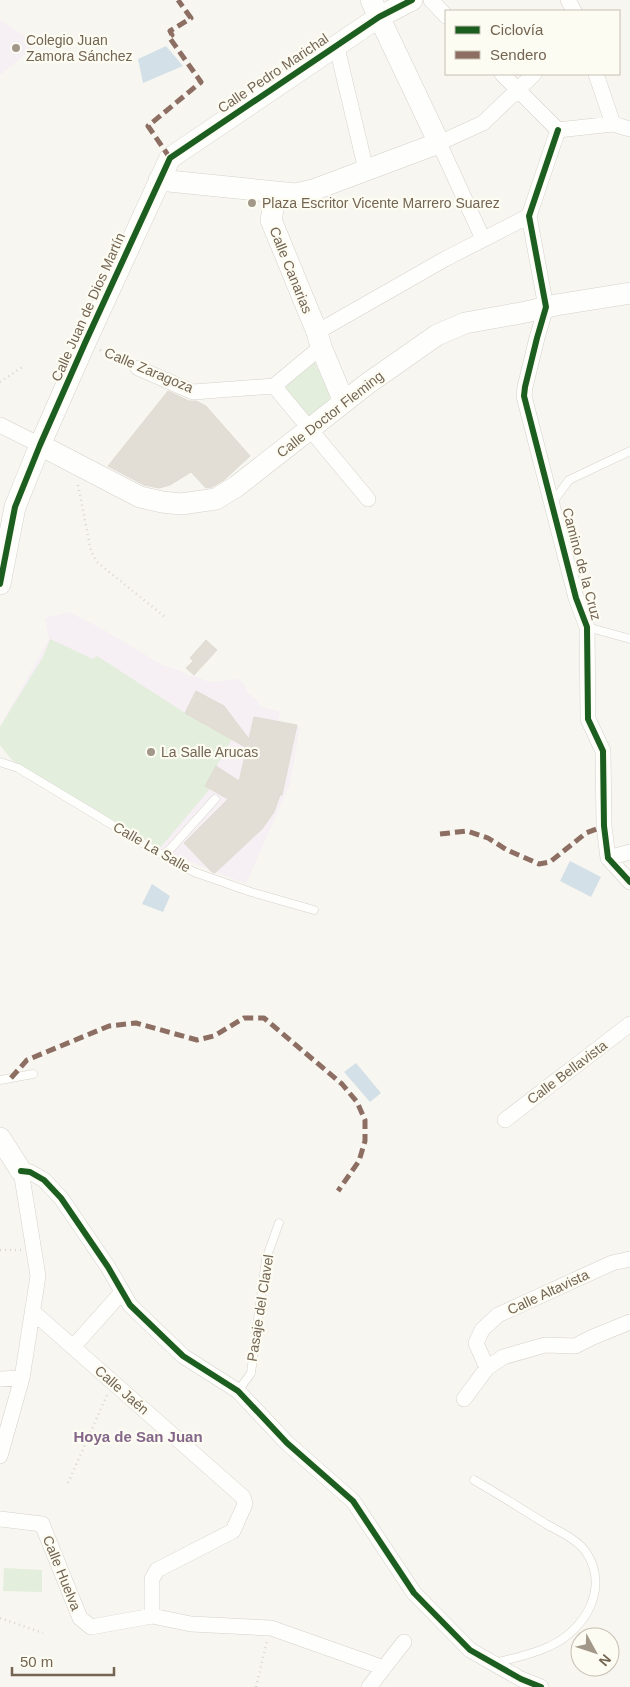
<svg xmlns="http://www.w3.org/2000/svg" width="630" height="1687" viewBox="0 0 630 1687" font-family="Helvetica,sans-serif">
<style>
.education{fill:#f6eff4}
.green{fill:#e3eedc}
.water{fill:#d3e0e7}
.building{fill:#e2ddd5;stroke:#e0dcd3}
.lines{fill:none;stroke-linecap:round;stroke-linejoin:round}
.lane-casing{stroke:#d6d2cc;stroke-width:9}
.street-casing{stroke:#d6d2cc;stroke-width:16}
.secondary-casing{stroke:#d5d2cb;stroke-width:22}
.path{stroke:#dad6d0;stroke-width:2.5;stroke-dasharray:1 4;stroke-linecap:butt}
.lane{stroke:#fefefd;stroke-width:8}
.street{stroke:#fefefd;stroke-width:15}
.secondary{stroke:#fefefd;stroke-width:21}
.quiet{stroke:#8d6e63;stroke-width:5;stroke-dasharray:10 5;stroke-linecap:butt}
.cycleway-casing{stroke:#fdfcf3;stroke-width:9}
.cycleway{stroke:#1b5e20;stroke-width:6}
.poi-dot{fill:#a29889;stroke:#fdfcf3;stroke-width:2}
.labels{text-anchor:middle;stroke-width:4.5;stroke-linejoin:round;paint-order:stroke}
.poi-label{font-size:14px;fill:#746552;stroke:#fdfcf3;text-anchor:start}
.street-label{font-size:14px;fill:#746552;stroke:#fdfcf3}
.neighbourhood-label{font-size:15px;font-weight:bold;fill:#846689;stroke:#fdfcf3}
</style>
<rect width="100%" height="100%" fill="#f8f6f0"/>
<path class="education" d="M0,20L37,44L27,53L0,75Z
M69,612L104,630L162,665L181,671L189,677L194,675L206,681L214,682L239,679L244,684L248,693L257,700L259,706L280,712L278,722L300,727L290,784L246,884L163,851L12,760L0,745V726L49,639L45,618Z"/>
<path class="green" d="M315,362L330,396L328,404L312,418L305,416L285,392L286,381Z
M50,639L93,659L97,656L185,713L232,739L205,786L210,789L160,848L12,760L0,745V727L43,657Z
M4,1568L42,1570V1592L3,1591Z"/>
<path class="water" d="M166,46L183,66L143,83L138,59Z
M570,861L601,877L591,897L560,881Z
M152,884L170,896L163,912L142,904Z
M356,1063L381,1093L370,1102L344,1072Z"/>
<path class="building" d="M168,391L189,401H196L206,406L250,456L224,480L212,487L206,488L191,472L170,485L159,488L144,485L108,466Z
M206,640L217,650L194,675L186,668L193,661L190,658Z
M196,691L224,706L249,739L254,717L297,725L282,795H280L274,812L262,829L215,873L212,872L184,843L228,799L205,786L216,766L239,781L247,748L185,713Z"/>
<g class="lines">
<defs>
<path id="lane" d="M552,503L569,480L630,451
M587,627L630,639
M0,762L18,768L164,856L194,872L251,892L314,910
M164,856L215,799
M0,1080L33,1074
M238,1391L251,1373L266,1259L279,1223
M474,1480C498,1494 522,1509 546,1524C558,1531 577,1539 586,1552C610,1588 585,1630 550,1646C534,1654 513,1658 496,1663"/>
<path id="street" d="M431,0L446,16
M568,0L574,11
M334,47L338,52L366,170
M502,74L558,130
M596,74L613,124
M558,130L529,216L546,307L537,338L525,387L524,396L576,598L587,627L588,719L603,751L604,826L608,858L630,882
M558,130L613,124L630,129
M483,239L439,143L483,123L534,74
M317,332L445,259L529,216
M138,368L193,392L274,386
M274,386L368,499
M274,386L321,347
M0,425L40,445
M608,858L630,852
M505,1120L630,1024
M32,1311L243,1497L245,1504L233,1531L157,1570L152,1579V1616
M73,1347L122,1292
M487,1368L476,1343L482,1330L498,1315L612,1263L630,1259
M0,1379L22,1378
M464,1399L487,1368L503,1357L545,1345L575,1346L593,1337L630,1322
M0,1456L22,1378L38,1276L21,1171L30,1172L44,1180L61,1198L108,1267L130,1305L183,1356L238,1391L287,1443L353,1501L414,1593L470,1650L521,1679L541,1687
M0,1519L42,1524L80,1618L91,1627L152,1616L191,1624L271,1628L384,1668
M369,1687L404,1642"/>
<path id="secondary" d="M159,180L296,194L313,190L439,143L371,0
M276,193L271,220L317,332L321,347L344,402
M40,445L140,497L162,502L181,504L216,499L237,486L367,384L437,335L465,323L526,312L556,305L630,293
M0,584L15,507L40,445L85,343L170,158L379,17L412,0
M0,1138L21,1171"/>
</defs>
<use href="#lane" class="lane-casing"/>
<use href="#street" class="street-casing"/>
<use href="#secondary" class="secondary-casing"/>
<path class="path" d="M100,350L127,362
M0,382L24,366
M78,485L91,551L97,562L165,617
M0,1250H21
M68,1483L107,1395
M0,1618L43,1633
M256,1687L267,1641"/>
<use href="#lane" class="lane"/>
<use href="#street" class="street"/>
<use href="#secondary" class="secondary"/>
<path class="quiet" d="M170,158L148,126L201,82L169,37L172,35L170,31L191,18L178,0
M440,834L467,831L488,838L507,850L539,864L550,862L586,833L604,826
M11,1078L27,1060L109,1026L136,1023L197,1040L214,1036L244,1018H264L342,1084L357,1102L365,1120V1141L359,1161L338,1191"/>
<defs>
<path id="cycleway" d="M558,130L529,216L546,307L537,338L525,387L524,396L576,598L587,627L588,719L603,751L604,826L608,858L630,882
M0,584L15,507L40,445L85,343L170,158L379,17L412,0
M21,1171L30,1172L44,1180L61,1198L108,1267L130,1305L183,1356L238,1391L287,1443L353,1501L414,1593L470,1650L521,1679L541,1687"/>
</defs>
<use href="#cycleway" class="cycleway-casing"/>
<use href="#cycleway" class="cycleway"/>
</g>
<g class="poi-dot">
<circle cx="16" cy="48" r="5"/>
<circle cx="252" cy="203" r="5"/>
<circle cx="151" cy="752" r="5"/>
</g>
<g class="labels">
<g class="poi-label">
<text x="26" y="45">Colegio Juan<tspan x="26" dy="16">Zamora Sánchez</tspan></text>
<text x="262" y="208">Plaza Escritor Vicente Marrero Suarez</text>
<text x="161" y="757">La Salle Arucas</text>
</g>
<g class="street-label">
<text transform="translate(273 73) rotate(-34)" y="5">Calle Pedro Marichal</text>
<text transform="translate(291 270) rotate(68)" y="5">Calle Canarias</text>
<text transform="translate(88 307) rotate(-66)" y="5">Calle Juan de Dios Martín</text>
<text transform="translate(149 370) rotate(23)" y="5">Calle Zaragoza</text>
<text transform="translate(330 414) rotate(-38)" y="5">Calle Doctor Fleming</text>
<text transform="translate(582 564) rotate(75)" y="5">Camino de la Cruz</text>
<text transform="translate(152 847) rotate(30)" y="5">Calle La Salle</text>
<text transform="translate(567 1072) rotate(-37)" y="5">Calle Bellavista</text>
<text transform="translate(548 1292) rotate(-25)" y="5">Calle Altavista</text>
<text transform="translate(260 1308) rotate(-81)" y="5">Pasaje del Clavel</text>
<text transform="translate(122 1390) rotate(41)" y="5">Calle Jaén</text>
<text transform="translate(62 1573) rotate(68)" y="5">Calle Huelva</text>
</g>
<g class="neighbourhood-label">
<text x="138" y="1442">Hoya de San Juan</text>
</g>
</g>
<rect x="445" y="10" width="175" height="65" fill="#fdfcf3" stroke="#c6c0b3"/>
<rect x="455" y="26" width="25" height="8" fill="#1b5e20" stroke="#c6c0b3"/>
<text x="490" y="35" font-size="15" fill="#746552">Ciclovía</text>
<rect x="455" y="51" width="25" height="8" fill="#8d6e63" stroke="#c6c0b3"/>
<text x="490" y="60" font-size="15" fill="#746552">Sendero</text>
<g transform="translate(595 1652) rotate(130)"><circle r="24" fill="#fdfcf3" stroke="#c6c0b3"/>
<path d="M0-4L9 19L0 12L-9 19Z" fill="#a29889"/>
<text y="-8" font-size="14" font-weight="bold" text-anchor="middle" fill="#746552">N</text>
</g>
<path d="M12 1667v8h102v-8" fill="none" stroke="#746552" stroke-width="2.5"/>
<text x="20" y="1667" font-size="15" fill="#746552" stroke="#fdfcf3" stroke-width="4" paint-order="stroke">50 m</text>
</svg>
